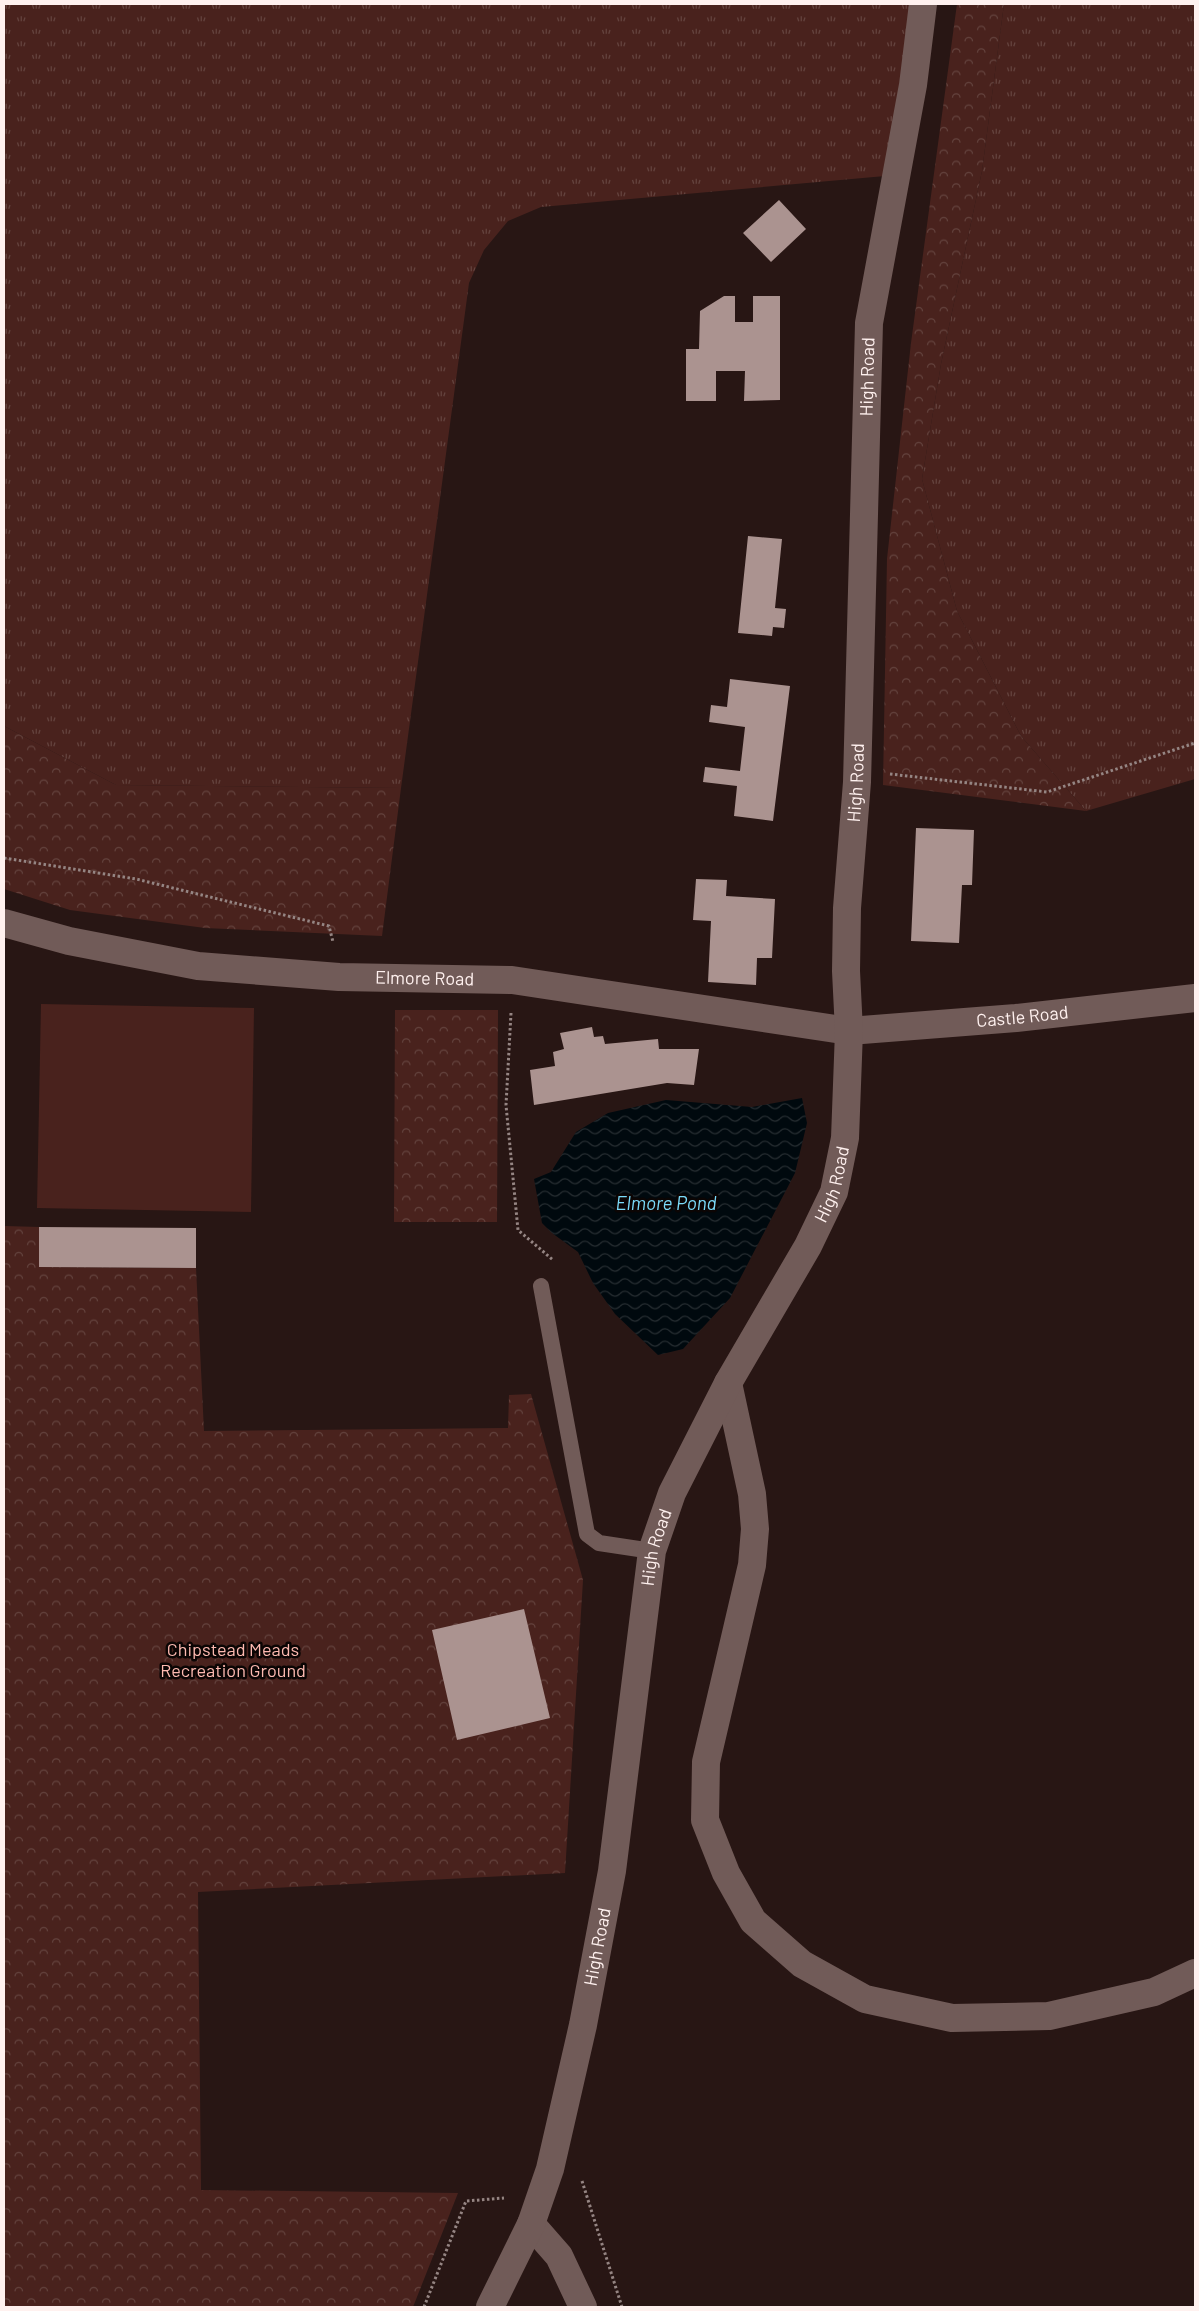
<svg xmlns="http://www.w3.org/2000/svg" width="1199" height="2311" viewBox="0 0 1199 2311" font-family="Barlow,sans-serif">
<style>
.grass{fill:url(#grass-tufts)}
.forest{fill:url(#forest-crowns)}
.pitch{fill:#49221d}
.water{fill:url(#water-waves)}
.building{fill:#ab9390}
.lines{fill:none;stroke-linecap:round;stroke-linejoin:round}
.path{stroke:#958583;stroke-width:3;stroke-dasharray:2.5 2.5;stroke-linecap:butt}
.service{stroke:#715b58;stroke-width:16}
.minor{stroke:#715b58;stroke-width:28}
.tertiary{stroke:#715b58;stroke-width:28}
.labels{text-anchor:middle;stroke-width:5;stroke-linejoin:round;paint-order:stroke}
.street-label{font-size:18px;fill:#fff1ef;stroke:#0b0504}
.park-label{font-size:18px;fill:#febab1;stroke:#0b0504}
.water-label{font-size:19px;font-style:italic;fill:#7adaf9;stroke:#0b0504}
</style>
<defs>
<pattern id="grass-tufts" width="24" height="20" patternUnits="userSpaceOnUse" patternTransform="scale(1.25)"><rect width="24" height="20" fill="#49221d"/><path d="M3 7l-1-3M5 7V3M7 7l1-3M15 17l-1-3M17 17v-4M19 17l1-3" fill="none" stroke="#64433e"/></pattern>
<pattern id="forest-crowns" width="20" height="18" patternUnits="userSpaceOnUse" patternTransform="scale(1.25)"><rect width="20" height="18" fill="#49221d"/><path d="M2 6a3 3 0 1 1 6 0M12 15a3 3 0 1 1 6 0" fill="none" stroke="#64433e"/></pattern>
<pattern id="water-waves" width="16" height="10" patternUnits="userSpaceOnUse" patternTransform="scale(1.25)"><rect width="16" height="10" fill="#00090e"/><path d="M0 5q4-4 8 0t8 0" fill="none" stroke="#262d31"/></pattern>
</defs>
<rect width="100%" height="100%" fill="#281614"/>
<path class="grass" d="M4,4H923L896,175L541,207L508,221L484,250L469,283L401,788L116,785L4,726Z
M1004,4H1195V779L1086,811L1021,736L957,611L922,479L941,364L982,171Z"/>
<path class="forest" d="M957,4H1004L982,171L941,364L922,479L957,611L1021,736L1086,811L883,785L887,559L911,343Z
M4,726L116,785L401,788L382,936L205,928L70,910L4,889Z
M395,1010H498L497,1222H394Z
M4,1226L39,1227L40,1267L196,1268L204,1431L508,1428L509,1395L531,1394L583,1580L565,1873L198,1892L201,2190L458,2193L413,2307H4Z"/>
<path class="pitch" d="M41,1004L254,1008L251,1212L37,1208Z"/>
<path class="water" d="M802,1098L807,1123L795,1173L730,1298L683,1349L658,1355L615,1314L593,1283L578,1252L552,1233L542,1223L534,1179L551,1172L576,1132L608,1113L666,1100L752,1107Z"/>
<path class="building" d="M779,200L806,229L771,262L743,233Z
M724,296H735V322H753V296H780V400L744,401L745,371H716V401H686V349H699L700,311Z
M748,536L782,539L775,608L786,609L784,628L773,627L772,636L738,633Z
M730,679L790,686L773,821L734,816L737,786L703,782L705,767L740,771L745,727L709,722L711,705L727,707Z
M916,828L974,830L972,885H962L959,943L911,941Z
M696,879L727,880L726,896L775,899L772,958H757L756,985L708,982L711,921L693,920Z
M592,1027L594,1037L603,1036L605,1044L658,1039L659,1049H699L694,1085L667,1083L534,1105L530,1070L555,1066L553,1052L564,1049L560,1033Z
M39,1227L196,1228V1268L39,1267Z
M524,1609L550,1718L457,1740L432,1630Z"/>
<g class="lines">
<path class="path" d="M890,774L1047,792L1195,743
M4,858L136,879L329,926L333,942
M511,1013L506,1105L518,1230L553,1260
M582,2181L622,2307
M424,2307L466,2201L504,2198"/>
<path class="service" d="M541,1286L587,1534L599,1543L652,1551"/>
<g class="minor">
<path id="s1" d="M849,1031L1016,1018L1195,998"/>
<path d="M728,1383L752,1494L755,1529L752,1565L706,1762L705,1820L726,1873L753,1921L802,1964L865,1999L952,2018L1049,2016L1154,1992L1195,1973"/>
</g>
<g class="tertiary">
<path id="s2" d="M4,923L69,941L198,966L339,977L512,980L849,1031"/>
<path d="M531,2224L559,2256L583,2307"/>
<path id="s3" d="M490,2307L531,2224L550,2169L583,2025L612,1871L652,1551L672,1493L728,1383L808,1246L834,1192L845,1138L849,1031L846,971L847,908L857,782L869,323L913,85L923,4"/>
</g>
</g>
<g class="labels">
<g class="street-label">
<text dy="6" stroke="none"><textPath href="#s3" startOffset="1998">High Road</textPath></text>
<text dy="6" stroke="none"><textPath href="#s3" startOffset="1592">High Road</textPath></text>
<text dy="6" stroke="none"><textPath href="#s2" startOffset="426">Elmore Road</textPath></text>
<text dy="6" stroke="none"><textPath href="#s1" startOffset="174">Castle Road</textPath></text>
<text dy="6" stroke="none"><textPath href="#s3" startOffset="1188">High Road</textPath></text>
<text dy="6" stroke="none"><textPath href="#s3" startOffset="782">High Road</textPath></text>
<text dy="6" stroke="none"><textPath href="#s3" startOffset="378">High Road</textPath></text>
</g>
<g class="park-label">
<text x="233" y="1656">Chipstead Meads<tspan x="233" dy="21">Recreation Ground</tspan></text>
</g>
<g class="water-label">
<text x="666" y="1210">Elmore Pond</text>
</g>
</g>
<rect width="1199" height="2311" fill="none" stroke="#fff1ef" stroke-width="10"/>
</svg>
